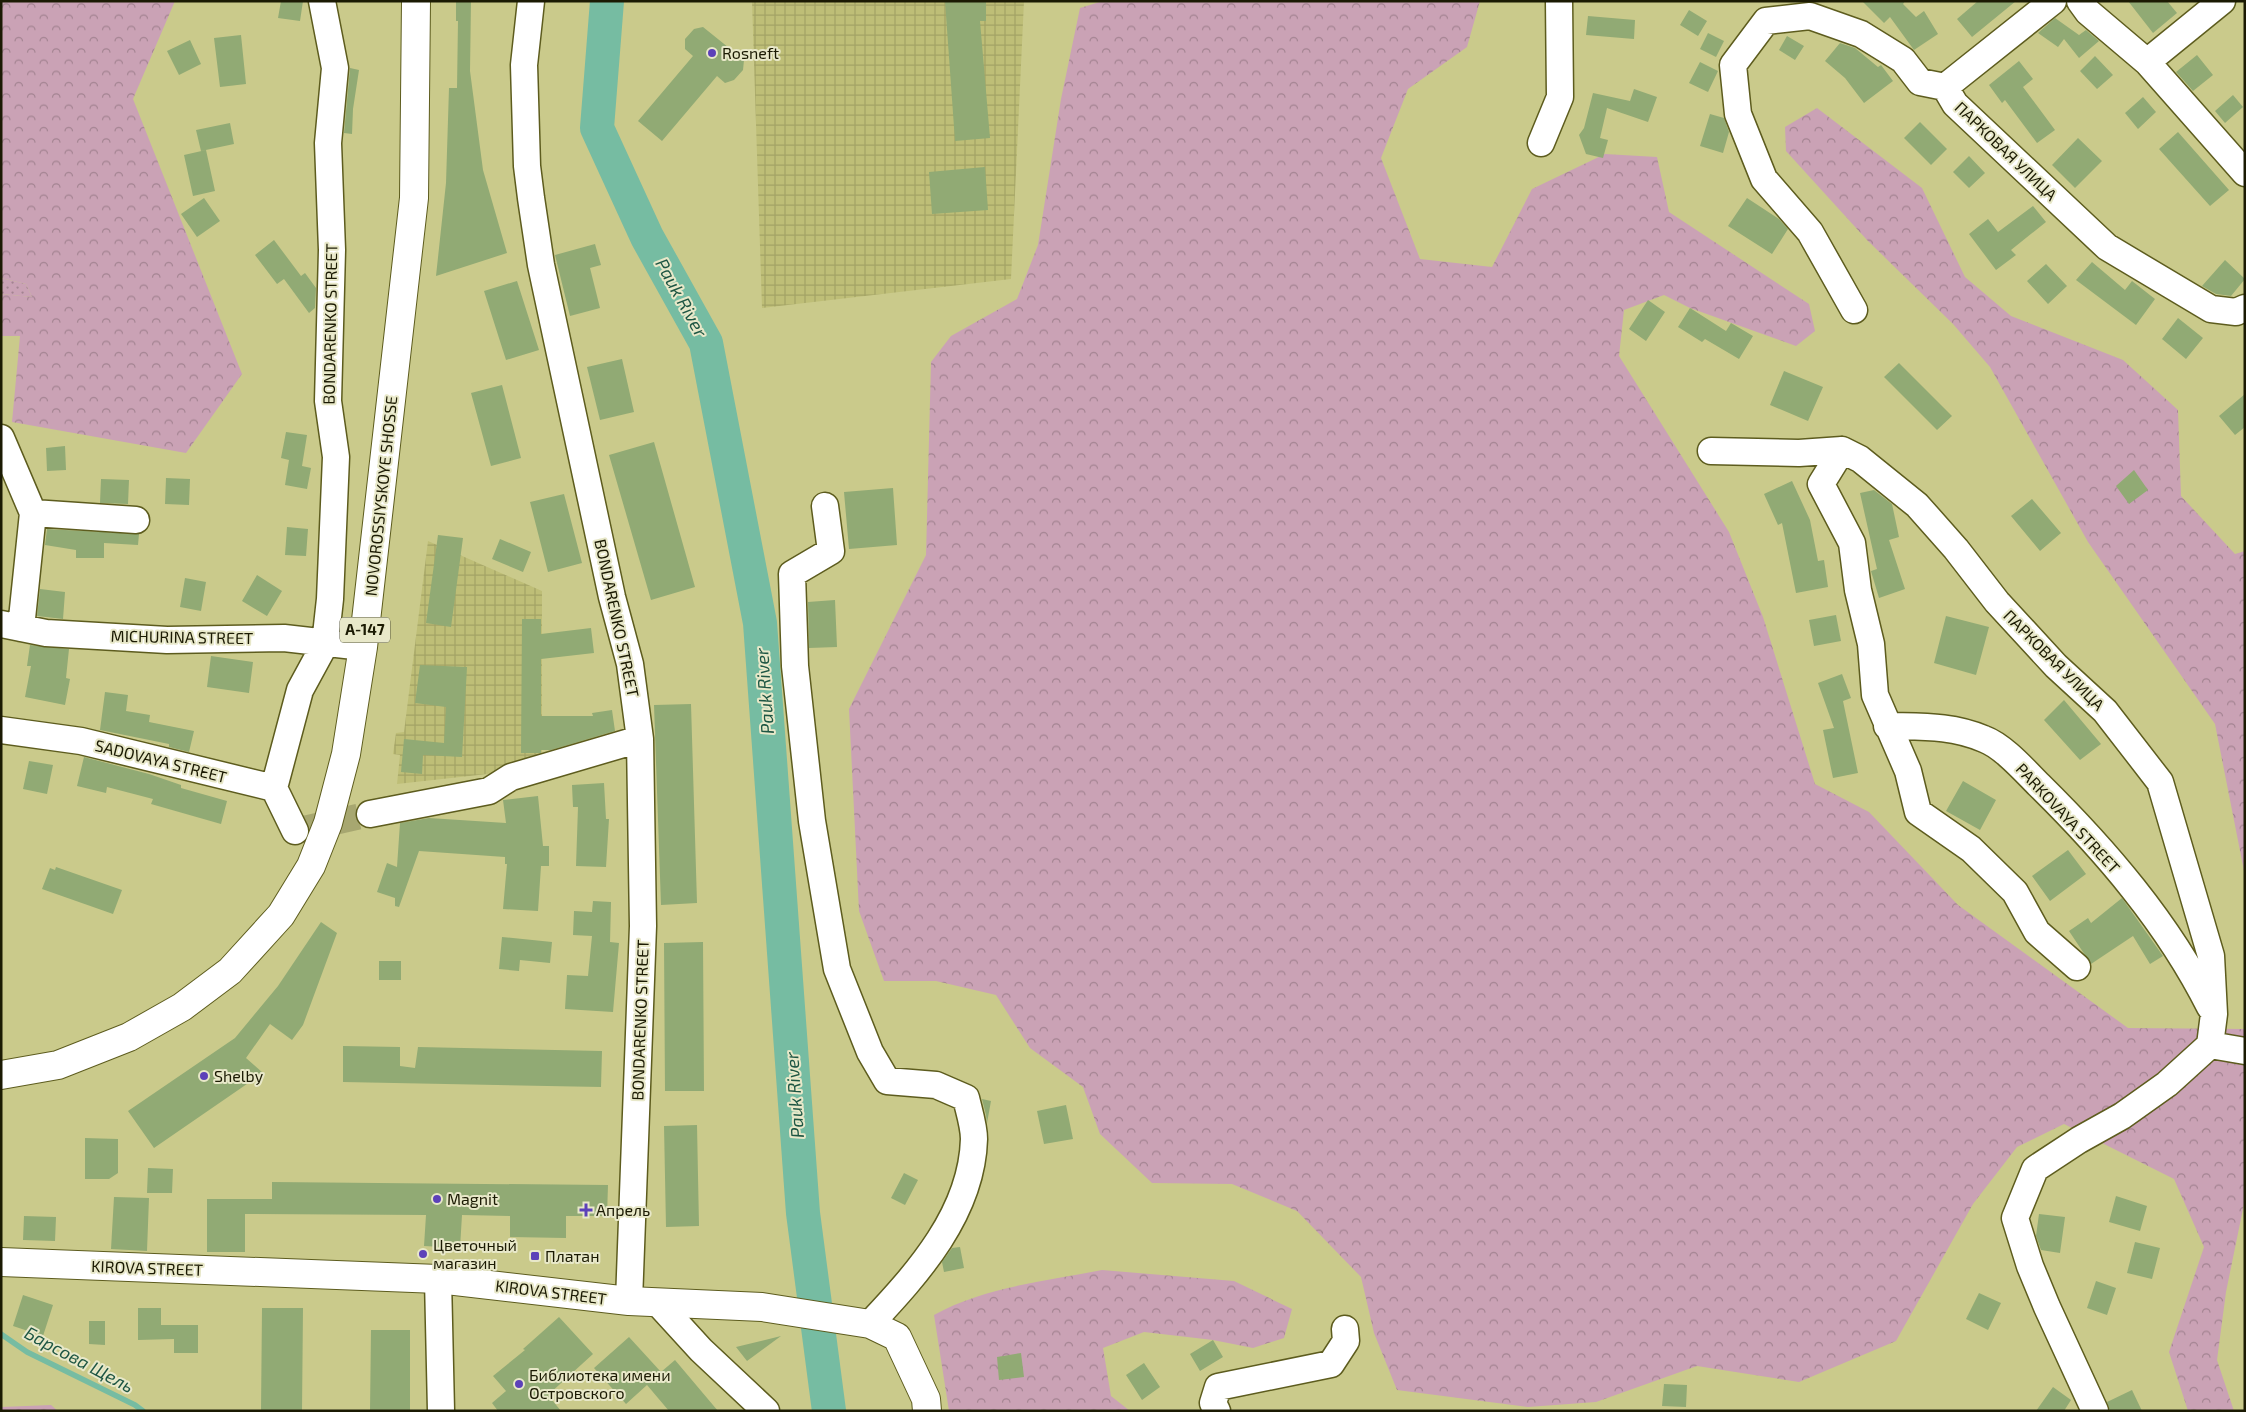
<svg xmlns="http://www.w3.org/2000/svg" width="2246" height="1412" viewBox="0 0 2246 1412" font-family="'Exo 2',sans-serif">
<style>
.industrial{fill:url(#industrial-grid)}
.grass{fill:url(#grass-dots)}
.forest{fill:url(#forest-crowns)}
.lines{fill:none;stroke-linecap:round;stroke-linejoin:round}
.stream{stroke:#76bca2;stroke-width:5.5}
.river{stroke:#76bca2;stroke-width:34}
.building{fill:#91aa74}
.minor-tunnel{stroke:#a7a770;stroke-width:26;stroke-dasharray:26 13;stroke-linecap:butt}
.minor-casing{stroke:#5d5c1e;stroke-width:29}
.major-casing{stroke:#5d5c1e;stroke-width:30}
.highway-casing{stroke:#5d5c1e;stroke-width:30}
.minor{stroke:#fff;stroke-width:26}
.major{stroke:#fff;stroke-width:28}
.highway{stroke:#fff;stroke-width:28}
.poi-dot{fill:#5c41b9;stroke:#e8e8c9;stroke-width:2}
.labels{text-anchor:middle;stroke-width:4;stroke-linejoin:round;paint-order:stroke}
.shield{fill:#e8e8c9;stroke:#58583e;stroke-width:1}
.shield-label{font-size:15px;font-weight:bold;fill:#1b1a03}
.poi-label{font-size:16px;fill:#1b1a03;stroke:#e8e8c9;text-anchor:start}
.street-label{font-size:16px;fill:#1b1a03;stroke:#e8e8c9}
.water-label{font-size:18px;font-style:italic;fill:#1e5643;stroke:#e8e8c9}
</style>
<defs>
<pattern id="industrial-grid" width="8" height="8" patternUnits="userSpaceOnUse" patternTransform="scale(1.25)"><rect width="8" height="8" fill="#bebe77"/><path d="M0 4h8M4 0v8" fill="none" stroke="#a3a365"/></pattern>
<pattern id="grass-dots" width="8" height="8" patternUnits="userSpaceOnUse" patternTransform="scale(1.25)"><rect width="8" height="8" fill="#caa2b5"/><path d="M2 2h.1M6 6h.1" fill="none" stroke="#a38391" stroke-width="1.8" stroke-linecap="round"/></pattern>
<pattern id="forest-crowns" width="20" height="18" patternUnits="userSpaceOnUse" patternTransform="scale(1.25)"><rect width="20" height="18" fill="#caa2b5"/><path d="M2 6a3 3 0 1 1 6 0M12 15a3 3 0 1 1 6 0" fill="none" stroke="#a38391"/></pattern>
</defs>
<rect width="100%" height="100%" fill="#caca8b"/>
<path class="industrial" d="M752,1H1024L1011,279L762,308Z
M428,541L542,591V768L397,784L400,755L393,754L396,733L404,732Z"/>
<path class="grass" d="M1,278L26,284L32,297L1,294Z"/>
<path class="forest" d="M1,1H175L133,99L242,374L186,453L12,422L20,336H1V294L32,297L26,284L1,278Z
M1103,1H1480L1467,47L1408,89L1381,158L1420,259L1492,267L1532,189L1605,154L1657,157L1669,212L1809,304L1815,331L1796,346L1690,308L1664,295L1624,310L1619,356L1729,532L1763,617L1815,784L1869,812L1958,905L2128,1028L2245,1029V1199L2226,1292L2217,1360L2234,1411H2188L2169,1352L2204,1247L2174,1179L2064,1124L2017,1147L1973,1204L1896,1341L1799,1382L1697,1366L1596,1402L1528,1407L1397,1390L1374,1333L1361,1277L1297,1211L1232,1184L1152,1183L1100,1134L1083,1087L1030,1048L996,995L936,981H884L859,911L849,709L926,555L931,362L951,336L1017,299L1038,245L1061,99L1080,8Z
M1817,108L1922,188L1965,277L2011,316L2123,360L2178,410L2181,496L2235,554L2245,551V876L2215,724L2088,542L1990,367L1953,324L1867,240L1786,151L1785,127Z
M1102,1270L1234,1281L1292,1309L1284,1338L1253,1348L1213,1340L1144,1332L1103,1348L1111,1396L1130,1411H949L934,1315C984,1287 1046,1281 1102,1270Z
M51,1405L58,1411H1V1407Z"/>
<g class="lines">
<path class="stream" d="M1,1334L27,1352L135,1405L143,1411"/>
<path class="river" d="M607,1L597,128L647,237L706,343L760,623L803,1213L829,1411"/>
</g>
<path class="building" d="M281,1H303L300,21L278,18Z
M456,1H471L470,71L483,170L507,253L436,276L446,183L449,88H457L458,21H456Z
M945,1H986V21H980L990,138L955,141Z
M1862,1H1905L1903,4L1916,17L1924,11L1938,34L1914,50L1890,17L1884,23Z
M1978,1H2016L1972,37L1957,19Z
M2128,1H2167L2177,13L2153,33Z
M1689,10L1707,21L1698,36L1680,25Z
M1588,16L1635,20L1634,39L1586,35Z
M2055,18L2079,35L2086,30L2099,41L2079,58L2064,39L2058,47L2038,33Z
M703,27L744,60L743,70L734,80L725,83L717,76L662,141L638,121L693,56L685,49V39L694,29Z
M1708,33L1724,41L1716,57L1700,49Z
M241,35L246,84L220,87L214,38Z
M1787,36L1804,46L1795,60L1779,50Z
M190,40L201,64L179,75L167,51Z
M1840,43L1855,48L1878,67L1881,65L1893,81L1864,103L1845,78L1825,61Z
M2197,55L2213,75L2193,91L2176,72Z
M2095,56L2113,75L2097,89L2080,71Z
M2019,61L2033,79L2023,87L2055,130L2037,143L2005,100L2002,103L1989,85Z
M1700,62L1718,71L1708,92L1689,83Z
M350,68L359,70L353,109L352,134L344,133Z
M1634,89L1657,97L1648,122L1607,108L1600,138L1608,140L1603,158L1586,154L1579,135L1584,128L1593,93L1630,101Z
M2233,95L2243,107L2225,123L2215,111Z
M2143,97L2156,112L2138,129L2125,113Z
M1710,114L1724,118L1729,132L1723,153L1700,146Z
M1920,122L1947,149L1931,165L1904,138Z
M230,123L234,144L201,151L196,130Z
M2178,132L2229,190L2210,206L2159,149Z
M2078,138L2102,161L2075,188L2052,165Z
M206,150L215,191L193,196L184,155Z
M1969,156L1985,173L1969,188L1953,172Z
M985,167L988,210L932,214L929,172Z
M204,198L220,221L197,237L181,214Z
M1747,198L1779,219L1788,229L1772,254L1728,226Z
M2033,206L2046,222L2011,250L2016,255L1996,270L1969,234L1988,219L1998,232Z
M274,240L301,276L305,273L316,288L315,308L309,313L284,279L277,284L255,255Z
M595,244L601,265L590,268L600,308L570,316L555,255Z
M2225,260L2245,279L2231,296L2216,294L2202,286Z
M2092,262L2125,290L2132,281L2155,299L2136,325L2076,280Z
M2046,264L2067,286L2048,304L2027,281Z
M517,281L539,350L506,360L484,291Z
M1648,300L1665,312L1646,341L1629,329Z
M1690,308L1726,331L1731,323L1753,336L1739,359L1705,339L1702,342L1678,327Z
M2178,318L2203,338L2186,359L2162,339Z
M622,359L634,412L600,420L587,367Z
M1899,363L1952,416L1937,430L1884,377Z
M1784,371L1823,387L1808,421L1770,405Z
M502,385L521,458L491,466L471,393Z
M2245,394V427L2235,435L2219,416Z
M286,432L307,435L302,466L311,468L307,489L285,485L289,460L281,458Z
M654,442L695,587L651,600L609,455Z
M65,446L66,470L47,471L46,448Z
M2134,470L2148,490L2129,504L2116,486Z
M166,478L190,479L189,505L165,504Z
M101,479L129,480L128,504L100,503Z
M1792,481L1810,520L1818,561L1824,560L1828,587L1796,593L1782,523L1778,525L1764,494Z
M893,488L897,545L849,549L844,492Z
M1874,490L1892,504L1899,537L1889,540L1905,589L1879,598L1871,571L1877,569L1860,493Z
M564,494L582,563L548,572L530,502Z
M2032,499L2061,533L2040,551L2011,516Z
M287,527L308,529L306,556L285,555Z
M47,529L139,534L138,545L104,543V558H76V550L45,545Z
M438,535L463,538L451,627L426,623Z
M500,539L531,552L523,572L492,559Z
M257,575L282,591L267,616L242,601Z
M185,578L206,582L201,611L180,607Z
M40,589L65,592L63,619L37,616Z
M835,600L837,647L809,648L808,602Z
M1836,615L1841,641L1814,646L1809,620Z
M1946,616L1989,627L1976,675L1934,663Z
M522,619H541V634L591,628L594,653L541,659V716H593L592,713L612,710L615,731L551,750H541V753H521Z
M30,645L69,649L66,678L70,679L65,705L25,697L31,666H27Z
M211,656L253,662L249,693L207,687Z
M420,665L467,667L462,757L423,755L422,774L401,772L404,739L444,743L446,707L415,703Z
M1842,674L1851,698L1843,701L1858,773L1833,778L1823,730L1834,728L1818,683Z
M105,692L128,695L126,711L150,715L149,722L194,731L189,752L169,747V744L100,730Z
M2064,700L2101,744L2080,760L2044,720Z
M691,704L697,903L661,905L654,705Z
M84,757L149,774L181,785V788L227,801L221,824L151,804L153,799L107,787L106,793L77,786Z
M29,761L53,765L47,794L23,789Z
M1963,781L1996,800L1980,830L1946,811Z
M604,783L606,819H609L606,867L576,866L578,807H573L572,785Z
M538,796L543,846H549V866H541L538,911L503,909L507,864H505V857L419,851L399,907L395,906V898L377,892L387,863L397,867L400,823L429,818L506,823L503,800Z
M2068,850L2086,874L2050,901L2032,876Z
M56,867L122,890L113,914L42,889L50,868L55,870Z
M2122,898L2163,956L2150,964L2133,936L2091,964L2069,931L2088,918L2091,923Z
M593,901L611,902L610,942L619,943L613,1012L565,1009L567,975L588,976L592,936L573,935L574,911L592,912Z
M321,922L337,933L303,1025L292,1040L270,1024L246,1058L263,1073L154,1148L128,1111L235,1038L278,986Z
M502,937L552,942L550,963L520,960L519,971L499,969Z
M703,942L704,1091H665L664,943Z
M379,961H401V980H379Z
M343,1046L400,1047V1066L415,1068L418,1047L602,1051L601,1087L343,1082Z
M982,1099L991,1101L987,1123L986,1115Z
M1066,1105L1073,1139L1044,1144L1037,1111Z
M697,1125L699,1226L666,1227L664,1126Z
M85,1138L118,1139V1173L109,1179H85Z
M148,1168L173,1169L172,1193H147Z
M904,1173L918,1180L905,1205L891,1198Z
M272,1182L608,1185L607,1216H566V1238L510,1237V1216L462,1215L460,1248L424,1246L426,1215L245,1214V1252H207V1199H272Z
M2116,1196L2147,1206L2140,1231L2109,1222Z
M114,1197L149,1198L147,1251L111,1249Z
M2039,1214L2065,1217L2060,1253L2041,1250L2036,1236Z
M24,1216L56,1217L55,1241L23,1240Z
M2135,1242L2160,1248L2152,1279L2127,1273Z
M960,1247L964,1268L944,1272L942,1262L952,1248Z
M2096,1281L2116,1288L2107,1315L2087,1308Z
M1979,1293L2001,1303L1988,1330L1966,1319Z
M23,1295L53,1305L43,1336L13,1326Z
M138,1308H161V1325H198V1353H174V1339L138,1340Z
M262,1308H303L302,1411H261Z
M559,1317L593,1354L548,1395L561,1411H498L492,1403L506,1391L493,1376L525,1350L523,1349Z
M89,1321H105V1345L89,1344Z
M371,1330H410V1411H370Z
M781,1336L747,1361L736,1347Z
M629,1337L661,1372L675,1360L718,1411H669L647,1385L626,1404L594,1368Z
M1213,1340L1223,1357L1200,1371L1190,1354Z
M1021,1353L1024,1377L999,1380L997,1357Z
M1144,1363L1160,1387L1142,1400L1126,1375Z
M1664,1384L1687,1385L1686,1407L1662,1406Z
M2053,1387L2071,1400L2064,1411H2036Z
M2132,1390L2142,1411H2110L2107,1402Z"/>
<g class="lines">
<path class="minor-tunnel" d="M295,831L370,814"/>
<defs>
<path id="minor" d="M531,1L524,65L527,166L531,198L541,265L612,597L630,664L640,739L643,926L629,1301
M2080,1L2088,12L2147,62L2245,173
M2147,62L2222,1
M1945,87L2053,1
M1541,143L1560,97L1559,1
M1854,310L1810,232L1764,179L1738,114L1733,65L1766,21L1810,16L1861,34L1903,60L1920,82L1945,87L1955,104L2107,247L2211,309L2236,312L2245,308
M1,438L33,513L136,520
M1842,450L1821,484L1852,543L1858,590L1871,644L1875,695L1908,771L1918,812L1971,849L2015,892L2037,932L2077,967
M1711,451L1799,453L1842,450L1860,459L1917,505L1956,549L1997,602L2056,666L2105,711L2160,782L2211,956L2214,1014L2210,1045
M825,506L831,551L792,574L795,666L812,821L837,969L870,1052L887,1081L936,1085L966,1098C969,1111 974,1126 974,1139C972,1213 918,1273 870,1324
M1,624L46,633L167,640L284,638L363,647
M21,628L33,513
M1887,726C1921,727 1951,725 1984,739C2003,746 2024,770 2039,785C2105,850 2168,923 2210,1007
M1,730L81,741L274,788
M274,788L300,690L325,644L330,599L336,457L328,401L332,250L328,143L335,68L322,1
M274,788L295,831
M370,814L489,791L511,777L640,739
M2210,1045L2245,1051
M438,1279L441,1411
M658,1303L701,1350L766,1411
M1217,1411L1213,1403L1218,1387L1331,1364L1346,1341L1345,1329
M2095,1411L2047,1307L2030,1266L2015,1218L2035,1169L2079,1140L2122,1116L2167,1084L2210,1045"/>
<path id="major" d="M1,1262L438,1279L629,1301L762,1307L870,1324L897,1337L926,1399L927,1411"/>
<path id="highway" d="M1,1075L58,1065L129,1037L182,1007L230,971L281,915L311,866L328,823L346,754L363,647L414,198L416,1"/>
</defs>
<use href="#minor" class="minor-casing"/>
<use href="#major" class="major-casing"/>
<use href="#highway" class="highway-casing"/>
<use href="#minor" class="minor"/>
<use href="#major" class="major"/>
<use href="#highway" class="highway"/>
</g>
<g class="poi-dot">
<circle cx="712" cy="53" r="5"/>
<circle cx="204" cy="1076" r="5"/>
<circle cx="437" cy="1199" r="5"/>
<path d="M583.5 1202.5h5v5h5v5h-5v5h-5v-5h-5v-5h5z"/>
<circle cx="423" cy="1254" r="5"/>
<rect x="530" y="1251" width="10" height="10" rx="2.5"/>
<circle cx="519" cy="1384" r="5"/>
</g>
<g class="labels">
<rect class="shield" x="340" y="617.5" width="50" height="25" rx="4"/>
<g class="shield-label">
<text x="365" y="635">А-147</text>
</g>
<g class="poi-label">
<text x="722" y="59">Rosneft</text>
<text x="214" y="1082">Shelby</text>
<text x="447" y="1205">Magnit</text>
<text x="596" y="1216">Апрель</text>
<text x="433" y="1251">Цветочный<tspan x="433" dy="18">магазин</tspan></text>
<text x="545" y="1262">Платан</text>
<text x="529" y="1381">Библиотека имени<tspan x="529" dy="18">Островского</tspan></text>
</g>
<g class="street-label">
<text transform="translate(2006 151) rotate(44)" y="6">ПАРКОВАЯ УЛИЦА</text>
<text transform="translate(330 324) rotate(-89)" y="6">BONDARENKO STREET</text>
<text transform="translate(381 496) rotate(-84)" y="6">NOVOROSSIYSKOYE SHOSSE</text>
<text transform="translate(617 618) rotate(78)" y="6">BONDARENKO STREET</text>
<text transform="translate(182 637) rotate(1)" y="6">MICHURINA STREET</text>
<text transform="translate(2054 660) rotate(45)" y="6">ПАРКОВАЯ УЛИЦА</text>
<text transform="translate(161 761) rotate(14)" y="6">SADOVAYA STREET</text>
<text transform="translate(2068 818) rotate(47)" y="6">PARKOVAYA STREET</text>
<text transform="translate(640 1020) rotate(-88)" y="6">BONDARENKO STREET</text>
<text transform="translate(147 1268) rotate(2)" y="6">KIROVA STREET</text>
<text transform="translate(551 1292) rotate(7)" y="6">KIROVA STREET</text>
</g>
<g class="water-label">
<text transform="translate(681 298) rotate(61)" y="6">Pauk River</text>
<text transform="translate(765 691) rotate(-94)" y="6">Pauk River</text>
<text transform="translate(795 1095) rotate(-94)" y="6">Pauk River</text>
<text transform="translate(79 1360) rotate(28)" y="6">Барсова Щель</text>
</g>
</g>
<rect width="2246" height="1412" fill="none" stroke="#1b1a03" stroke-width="5"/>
</svg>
